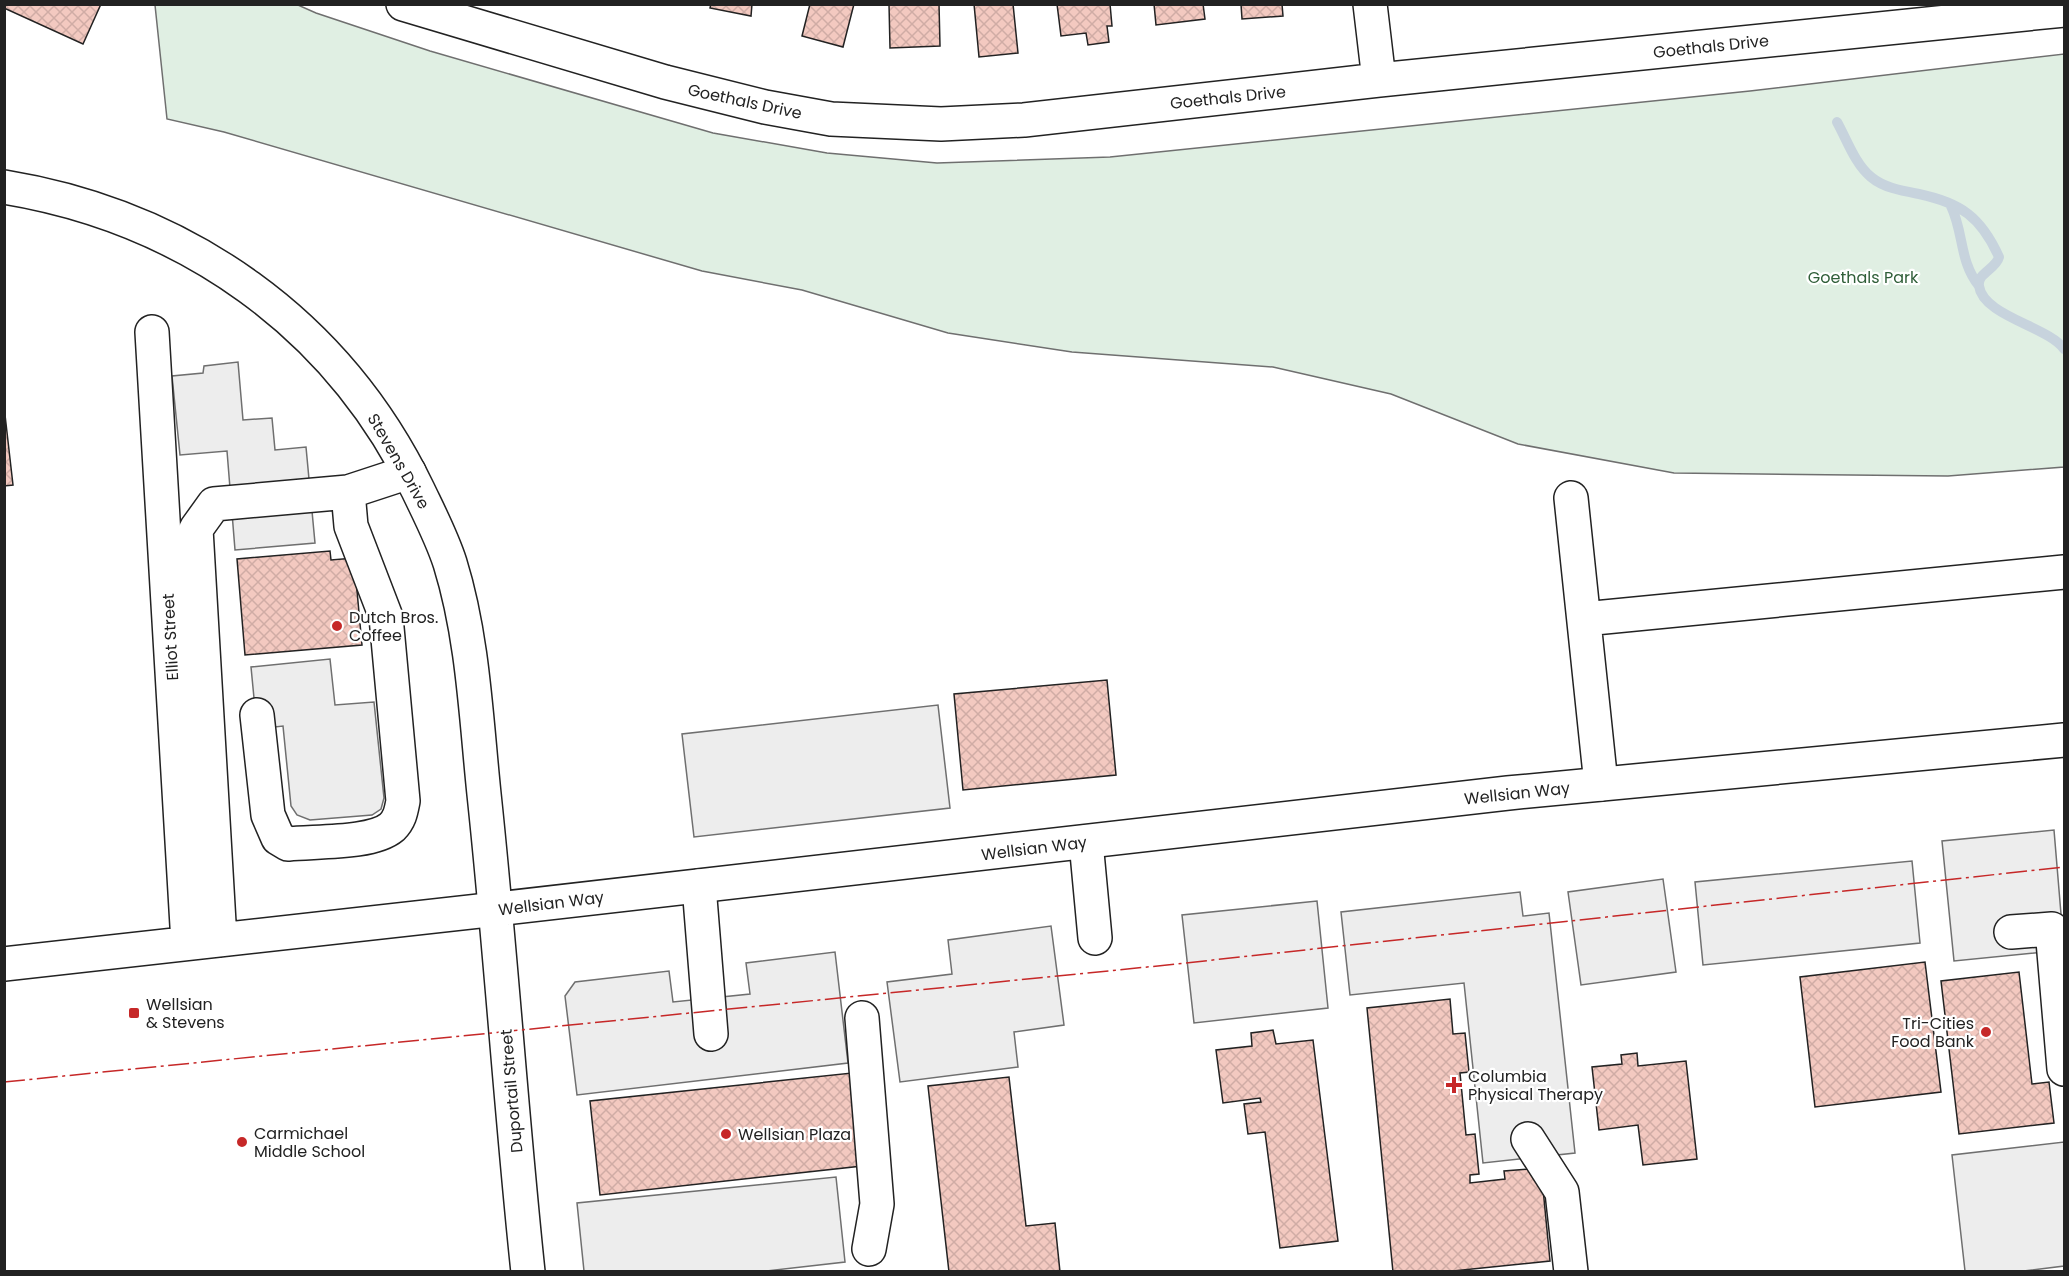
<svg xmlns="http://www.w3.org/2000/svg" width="2069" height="1276" viewBox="0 0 2069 1276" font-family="Poppins,sans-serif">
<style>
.green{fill:#e0efe3;stroke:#6f6f6f;stroke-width:1.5}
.parking{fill:#ededed;stroke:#6f6f6f;stroke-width:1.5}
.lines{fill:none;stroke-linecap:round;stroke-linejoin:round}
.stream{stroke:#c7d3dd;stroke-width:10}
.building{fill:url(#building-cross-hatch);stroke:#222;stroke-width:1.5}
.minor-casing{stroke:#222;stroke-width:36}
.major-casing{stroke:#222;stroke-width:36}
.minor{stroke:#fff;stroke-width:33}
.major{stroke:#fff;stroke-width:33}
.power{stroke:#c62828;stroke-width:1.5;stroke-dasharray:21 4.5 3 4.5;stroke-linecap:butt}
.poi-dot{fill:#c62828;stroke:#fff;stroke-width:2}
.labels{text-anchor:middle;stroke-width:4.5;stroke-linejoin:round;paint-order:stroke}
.street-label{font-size:16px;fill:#222;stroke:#fff}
.park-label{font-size:16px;fill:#2f5e38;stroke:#fff}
.poi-label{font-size:16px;fill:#222;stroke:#fff;text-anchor:start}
</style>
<defs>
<pattern id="building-cross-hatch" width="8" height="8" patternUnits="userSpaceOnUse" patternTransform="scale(1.5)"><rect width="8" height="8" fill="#f3c9c0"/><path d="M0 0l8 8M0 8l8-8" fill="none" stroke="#d0aca5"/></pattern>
</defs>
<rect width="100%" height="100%" fill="#fff"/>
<path class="green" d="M155,5H298L316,13L430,51L713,133L827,153L937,163L1110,157L1750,91L2064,54V467L1948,476L1674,473L1518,444L1391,394L1273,367L1072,352L948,333L802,290L702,271L224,132L167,119Z"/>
<path class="parking" d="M238,362L243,420L272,418L275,450L306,447L315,543L235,550L227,451L180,455L172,376L203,373L204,366Z
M330,659L335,705L374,702L384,798L381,809L372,815L310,820L297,815L291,806L283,726L257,729L251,667Z
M938,705L950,808L694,837L682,734Z
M2054,830L2064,950L1954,961L1942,841Z
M1912,861L1920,943L1703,965L1695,882Z
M1663,879L1676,972L1581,985L1568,892Z
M1520,892L1523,916L1549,913L1575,1153L1483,1163L1464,983L1350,995L1341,912Z
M1317,901L1328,1008L1194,1023L1182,915Z
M1051,926L1064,1025L1014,1032L1018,1067L900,1082L887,982L952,974L948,940Z
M835,952L848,1063L577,1095L565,996L575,982L669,971L673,1002L750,994L746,963Z
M2064,1142V1266L2015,1272L1965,1271L1952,1155Z
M836,1177L845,1262L757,1272L584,1271L577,1203Z"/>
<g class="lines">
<path class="stream" d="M1837,122C1847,140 1855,164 1871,177C1884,188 1903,191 1919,194C1961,203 1981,217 1999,257C1996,269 1977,273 1979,286C1983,316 2049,327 2064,349
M1951,206C1964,233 1959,261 1979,286"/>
</g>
<path class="building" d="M4,4H101L83,44L4,8Z
M711,4H752L751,16L710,8Z
M810,4H854L843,47L802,36Z
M889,4H939L940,46L890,48Z
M974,4H1013L1018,53L979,57Z
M1057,4H1110L1112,26H1107L1109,42L1088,45L1086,33L1061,36Z
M1154,4H1203L1205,19L1156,25Z
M1241,4H1282L1283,16L1242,19Z
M4,406L13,485L4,486Z
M330,551L331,560L354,558L362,645L245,655L237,559Z
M1107,680L1116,775L963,790L954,694Z
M1925,962L1941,1092L1815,1107L1800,977Z
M2019,972L2032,1084L2049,1082L2054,1123L1959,1134L1941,981Z
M1450,999L1453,1034L1465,1033L1469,1072L1460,1073L1466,1135L1475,1134L1479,1174L1470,1175V1183L1505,1179L1504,1171L1541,1168L1550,1261L1443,1272H1393L1367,1008Z
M1273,1030L1276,1044L1313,1040L1338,1241L1280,1248L1265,1132L1248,1134L1244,1104L1261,1102L1260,1098L1223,1103L1216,1050L1252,1046L1251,1033Z
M1637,1053L1638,1066L1686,1061L1697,1159L1643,1165L1638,1125L1599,1130L1592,1067L1622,1064L1621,1055Z
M852,1073L862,1166L600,1195L590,1101Z
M1009,1077L1026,1226L1055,1223L1060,1272H949L928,1086Z"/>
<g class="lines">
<defs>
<path id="minor" d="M403,4L665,82L765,107L831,119L941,124L1024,120L1379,80L2064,10
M1370,4L1379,80
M152,332L188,943
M1571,498L1601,784
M1584,619L2064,572
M257,715L268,815L278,838L288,844C315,841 372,844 392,827C400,819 401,811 403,801L386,617L351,526L348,492
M1086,842L1095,938
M699,886L711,1034
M2011,932L2052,929L2064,1069
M220,940L196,529L214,504L348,492L409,472
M4,964L497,909
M862,1018L877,1204L869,1249
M1528,1139L1562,1192L1571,1272"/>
<path id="major" d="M4,187C186,217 337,323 418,490C429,513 442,538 450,563C473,637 476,717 484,794C501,953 511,1112 528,1272
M497,909L1508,793L2064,740"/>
</defs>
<use href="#minor" class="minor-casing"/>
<use href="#major" class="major-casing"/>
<use href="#minor" class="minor"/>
<use href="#major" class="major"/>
<path class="power" d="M4,1082L1167,965L2064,867"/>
</g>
<g class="poi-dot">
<circle cx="337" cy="626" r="6"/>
<rect x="128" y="1007" width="12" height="12" rx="3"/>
<circle cx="1986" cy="1032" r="6"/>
<path d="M1451 1076h6v6h6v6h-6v6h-6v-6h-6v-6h6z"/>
<circle cx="726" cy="1134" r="6"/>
<circle cx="242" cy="1142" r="6"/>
</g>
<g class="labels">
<g class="street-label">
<text transform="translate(1711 46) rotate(-6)" y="6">Goethals Drive</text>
<text transform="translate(1228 97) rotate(-6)" y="6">Goethals Drive</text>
<text transform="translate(745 101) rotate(12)" y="6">Goethals Drive</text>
<text transform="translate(399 461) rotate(60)" y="6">Stevens Drive</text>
<text transform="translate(170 637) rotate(-93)" y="6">Elliot Street</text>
<text transform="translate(1517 793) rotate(-6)" y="6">Wellsian Way</text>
<text transform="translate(1034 848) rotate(-7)" y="6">Wellsian Way</text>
<text transform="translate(551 903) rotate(-7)" y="6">Wellsian Way</text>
<text transform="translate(511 1091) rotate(-95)" y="6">Duportail Street</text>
</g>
<g class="park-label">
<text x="1863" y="283">Goethals Park</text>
</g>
<g class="poi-label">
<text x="349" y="623">Dutch Bros.<tspan x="349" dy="18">Coffee</tspan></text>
<text x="146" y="1010">Wellsian<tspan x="146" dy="18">&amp; Stevens</tspan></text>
<text x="1974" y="1029" text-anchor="end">Tri-Cities<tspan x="1974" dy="18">Food Bank</tspan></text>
<text x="1468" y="1082">Columbia<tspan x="1468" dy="18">Physical Therapy</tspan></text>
<text x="254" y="1139">Carmichael<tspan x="254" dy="18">Middle School</tspan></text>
<text x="738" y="1140">Wellsian Plaza</text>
</g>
</g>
<rect width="2069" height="1276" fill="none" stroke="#222222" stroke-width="12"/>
</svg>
